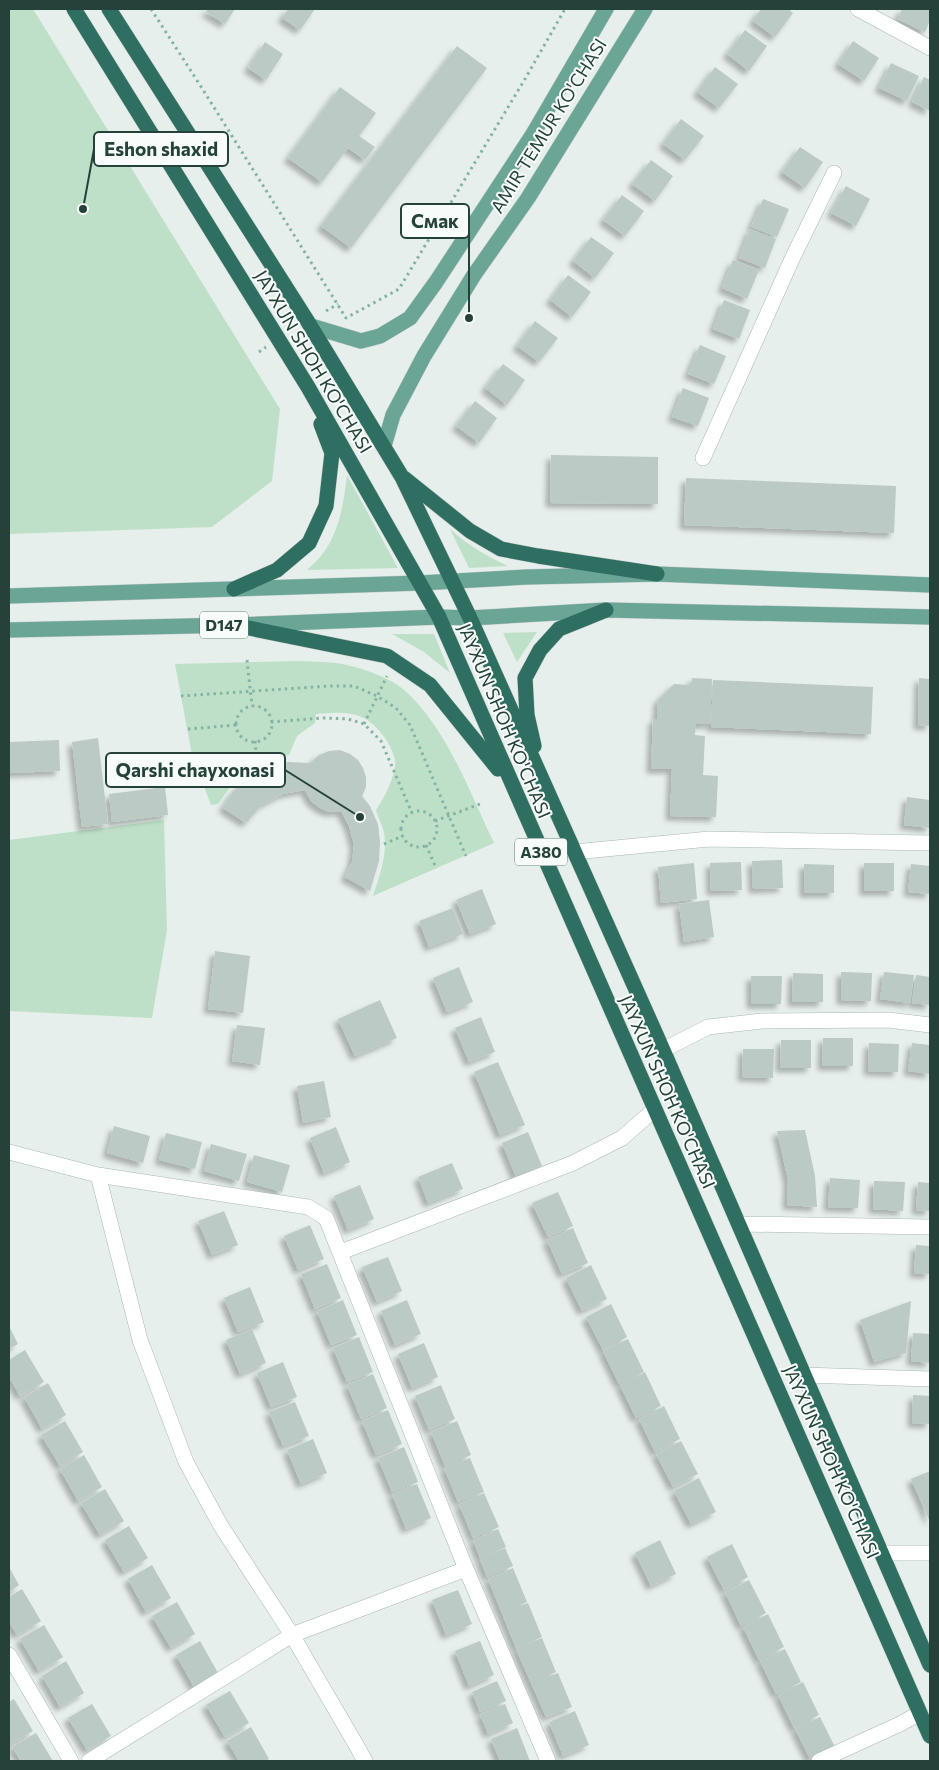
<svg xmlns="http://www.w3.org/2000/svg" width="939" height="1770" viewBox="0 0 939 1770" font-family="Commissioner,sans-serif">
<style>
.green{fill:#bfe0c8}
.building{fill:#bbcac4;filter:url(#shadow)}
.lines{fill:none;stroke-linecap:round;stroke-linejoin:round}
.minor-casing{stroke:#a8b8b2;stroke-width:16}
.major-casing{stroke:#c2cac8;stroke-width:16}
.highway-casing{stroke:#c2cac8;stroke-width:16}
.path{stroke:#86b3a5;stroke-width:3;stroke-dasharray:2.5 4;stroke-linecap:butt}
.minor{stroke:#fff;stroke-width:15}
.major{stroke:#6aa596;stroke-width:15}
.highway{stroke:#2f6f62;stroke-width:15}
.labels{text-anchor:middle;stroke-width:4;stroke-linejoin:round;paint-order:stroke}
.shield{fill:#f7fbf9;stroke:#637a73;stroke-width:1}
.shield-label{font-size:16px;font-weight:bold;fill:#24423a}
.street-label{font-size:18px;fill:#24423a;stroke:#f7fbf9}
.leader{fill:none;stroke:#24423a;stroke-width:2}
.callout-dot{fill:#24423a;stroke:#f7fbf9;stroke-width:2}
.callout{fill:#f7fbf9;stroke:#24423a;stroke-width:2}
.callout-label{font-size:19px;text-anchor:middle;font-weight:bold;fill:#24423a}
</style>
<defs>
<filter id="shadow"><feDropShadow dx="-4.5" dy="4.5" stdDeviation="2.5" flood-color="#0004"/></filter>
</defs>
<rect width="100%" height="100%" fill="#e6efeb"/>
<path class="green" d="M9,9H33L280,409L272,481L212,527L9,534Z
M347,475L398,568L307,570C312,565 317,561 321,556C339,534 344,502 347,475Z
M450,529C469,546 485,555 508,566L469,568Z
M537,632L517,662L503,633Z
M392,634H434L450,673L424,652Z
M297,661C314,662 334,661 351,666C368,670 389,678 403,689C446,726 470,793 494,843L373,896C379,877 388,854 384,833C383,826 378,818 376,810C383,800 397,774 395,760C392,744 375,721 359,716C346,711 330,713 316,714L315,723L297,736L289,755C251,763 239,773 218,804L211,805L192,755L175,664Z
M164,820L167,930L152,1018L9,1011C9,996 11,983 9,969V840Z"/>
<path class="building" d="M208,9H235L225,24L206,12Z
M288,9H315L300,30L282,18Z
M761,9H788L793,13L775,37L753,21Z
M902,9H930V20L925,32L897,19Z
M745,30L767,46L749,71L727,54Z
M853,41L879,58L864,81L838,64Z
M265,42L283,54L266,80L248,68Z
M457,46L487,68L351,248L321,226Z
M891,63L919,76L907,101L879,88Z
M715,67L738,84L719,108L697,92Z
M924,77L930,80V111L912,102Z
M340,87L376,113L359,136L375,147L365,160L348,148L322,182L288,158Z
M681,119L704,136L685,160L663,144Z
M800,147L823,162L805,188L782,172Z
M651,160L673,176L655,201L632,184Z
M846,186L870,199L856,226L831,213Z
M622,195L644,211L625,236L603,220Z
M763,199L789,209L777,237L751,227Z
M750,229L776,239L765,268L739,258Z
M591,237L614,253L595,278L573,261Z
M733,260L759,270L747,299L722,288Z
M568,275L591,292L572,317L550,300Z
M724,300L750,310L739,339L713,329Z
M535,321L558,338L539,362L517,346Z
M700,345L726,356L714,384L688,374Z
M503,364L525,380L507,405L485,388Z
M683,388L709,398L698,426L672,417Z
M475,401L497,418L479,443L456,426Z
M551,455L658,457V504L550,503Z
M686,478L896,486L894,533L684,525Z
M692,678L712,679L710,724H696L695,735L705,736L703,775L718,776L716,817L670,816L672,769H651L653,719H657L658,700L674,684L691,685Z
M919,678L930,679V726L918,725Z
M713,680L873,687L871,734L711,727Z
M98,738L108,824L82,827L72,742Z
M59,740L60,771L9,773V742Z
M340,750L350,754L358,760L363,768L366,777V787L362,796L370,806L378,824L380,842L379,861L370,891L345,877L352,862L354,845L349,826L341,811L329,812L320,808L311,801L305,790L283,794L262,805L246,823L223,808L232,793L245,780L266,768L288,762L310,763L319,755L329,751Z
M165,787L168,815L112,822L109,794Z
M907,797L930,800V828L904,825Z
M782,860L783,888L753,889L752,861Z
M741,862L742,890L711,891L710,863Z
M694,863L697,899L661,903L658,867Z
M864,863H894V891H864Z
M804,864L834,865V893H804Z
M911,864L930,866V894L908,892Z
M482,889L496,924L470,934L456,900Z
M709,900L714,937L684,942L679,904Z
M453,908L463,934L429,947L419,921Z
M215,951L250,956L243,1013L208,1009Z
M459,967L473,1002L447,1012L433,978Z
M841,972L872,973L871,1001L841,1000Z
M884,972L914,975L910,1003L880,999Z
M793,973L823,974V1002H792Z
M916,975L930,977V1005L912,1003Z
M751,976H782L781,1004H751Z
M380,1000L397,1038L355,1056L338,1019Z
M481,1017L495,1052L469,1062L455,1028Z
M237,1025L265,1028L260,1065L232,1061Z
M823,1038H853V1066H822Z
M781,1040H811V1068H780Z
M869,1043L899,1044L898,1072L868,1071Z
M912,1043L930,1045V1074L908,1071Z
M743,1049H774L773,1078L742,1077Z
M498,1062L525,1125L500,1135L474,1072Z
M324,1081L331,1117L303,1123L297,1086Z
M114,1126L150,1136L143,1163L107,1153Z
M336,1127L350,1162L324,1173L310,1138Z
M805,1130L815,1176L817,1207L787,1205L788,1180L777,1131Z
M528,1132L542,1166L516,1177L502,1143Z
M166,1133L202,1142L195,1169L159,1160Z
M211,1144L247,1154L239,1181L204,1171Z
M254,1155L290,1165L282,1192L247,1182Z
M452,1163L463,1189L428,1203L418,1177Z
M830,1178L860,1180L858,1208L828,1207Z
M874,1181L905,1182L903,1211L873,1209Z
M918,1182L930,1183V1211L916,1210Z
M360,1185L374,1219L348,1230L334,1196Z
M558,1192L573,1226L548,1237L532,1203Z
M224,1211L238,1245L212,1255L198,1221Z
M310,1225L324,1259L298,1270L284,1236Z
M573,1228L588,1263L562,1274L547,1240Z
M916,1245L930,1246V1274L914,1273Z
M388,1257L402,1291L377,1302L362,1267Z
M327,1264L341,1298L315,1309L301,1274Z
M591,1265L607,1299L582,1311L566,1278Z
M250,1287L264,1322L238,1332L224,1298Z
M343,1300L357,1335L331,1345L317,1311Z
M407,1300L421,1334L395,1345L381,1311Z
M911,1301L906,1353L874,1362L860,1320Z
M611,1304L627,1337L603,1350L586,1317Z
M10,1328L18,1344L9,1349V1329Z
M252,1329L266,1363L240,1374L226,1340Z
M913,1333L930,1334V1363L911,1361Z
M359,1337L373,1372L347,1382L333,1348Z
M628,1339L644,1372L619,1384L603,1351Z
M424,1343L438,1377L412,1388L398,1354Z
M25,1350L44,1382L20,1396L9,1377V1360Z
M283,1362L297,1397L271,1407L257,1373Z
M645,1372L661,1406L636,1418L620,1385Z
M373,1374L387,1408L361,1419L347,1385Z
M48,1383L66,1415L42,1429L24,1397Z
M441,1385L455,1419L429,1430L415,1396Z
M913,1395L930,1396V1424L912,1423Z
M295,1402L309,1436L283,1446L269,1412Z
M664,1406L680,1439L655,1452L639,1419Z
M388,1410L402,1444L376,1455L362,1421Z
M65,1421L83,1452L60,1466L41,1435Z
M457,1421L471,1455L445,1466L431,1432Z
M313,1439L327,1473L301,1484L287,1450Z
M681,1441L698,1474L673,1487L656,1454Z
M404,1447L418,1482L392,1492L378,1458Z
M84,1455L102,1487L78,1501L60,1469Z
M470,1458L484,1492L458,1502L444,1468Z
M930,1471V1522L911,1479Z
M699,1478L716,1512L691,1524L674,1491Z
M417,1484L431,1518L406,1529L392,1494Z
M105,1489L124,1521L100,1535L81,1503Z
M484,1493L499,1527L473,1538L459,1504Z
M129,1526L148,1558L124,1572L105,1540Z
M498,1529L506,1547L480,1558L473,1540Z
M660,1540L676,1574L651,1586L635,1553Z
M732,1544L748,1577L724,1590L707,1557Z
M505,1548L513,1566L487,1577L480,1559Z
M152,1565L171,1598L146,1612L128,1579Z
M9,1567L19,1585L9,1592Z
M513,1568L527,1602L513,1608L528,1603L542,1637L516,1648L488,1579Z
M749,1580L766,1613L741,1626L725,1592Z
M22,1589L41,1621L17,1635L9,1622V1597Z
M458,1590L472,1624L446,1635L432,1600Z
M177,1602L195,1634L171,1648L152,1616Z
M768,1614L784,1647L759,1660L743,1627Z
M44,1625L63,1657L39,1671L20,1639Z
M542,1638L556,1672L546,1677L558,1673L572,1707L546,1717L516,1649Z
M200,1641L218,1673L194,1687L176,1655Z
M480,1641L494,1675L469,1686L455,1651Z
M785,1649L801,1682L776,1694L760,1661Z
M66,1661L84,1693L60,1707L42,1676Z
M497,1681L506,1701L480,1712L472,1692Z
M803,1682L819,1715L794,1728L778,1695Z
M230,1691L249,1723L225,1737L206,1705Z
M14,1699L33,1731L9,1745V1702Z
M92,1704L111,1736L87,1750L68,1718Z
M505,1704L513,1723L488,1734L480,1714Z
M575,1711L589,1745L563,1756L549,1722Z
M820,1717L835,1747L810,1759L795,1729Z
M251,1727L269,1759L265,1761H239L227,1741Z
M517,1728L530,1761H500L491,1739Z
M36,1733L53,1761H21L12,1747Z"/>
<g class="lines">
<defs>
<path id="minor" d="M858,9L930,48
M703,458L792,259L834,173
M574,852L709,839L930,843
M663,1050L708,1027L762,1021L888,1020L930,1025
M9,1152L98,1175L308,1207L326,1218L466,1569L548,1761
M98,1175L140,1340L186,1462L221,1526L292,1635L355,1743L365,1761
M739,1224L930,1227
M341,1252L573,1163L622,1138L654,1110
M803,1375L930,1379
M881,1553H930
M9,1655L71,1761
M89,1761L292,1635L466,1569
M819,1761L900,1724L920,1713"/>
<path id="major" d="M311,326L361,341L380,336L410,318L436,282L533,134L606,9
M384,446L393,415L424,356L474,275L528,198L645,9
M9,596L420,583L527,577L657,574L930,585
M9,630L234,625L439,617L470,618L606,610L930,617"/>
<path id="highway" d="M74,9L308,387L439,617L930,1736
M109,9L308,322L402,477L470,618L663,1050L930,1665
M404,478L470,531L501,549L538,556L657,574
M234,589L277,570L309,543L326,506L332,453L321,424
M234,625L387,656L430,685L498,769
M534,746L527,715L525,678L540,650L559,629L606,610"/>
</defs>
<use href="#minor" class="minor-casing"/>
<use href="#major" class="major-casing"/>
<use href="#highway" class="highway-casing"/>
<path class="path" d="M151,9L200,85L346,318L399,289L525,79L565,9
M326,311L338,304
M259,352L266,347
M247,660L252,706
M181,696L329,686H354L377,696L396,708L410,725L466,856
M236 724a18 18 0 1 1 36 0a18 18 0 1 1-36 0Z
M271,722L323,718L348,719L364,724L381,741L412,813
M364,724L387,676
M188,729L236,725
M255,741L257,764
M401 829a18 18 0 1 1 36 0a18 18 0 1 1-36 0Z
M435,821L480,804
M384,844L403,836
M426,845L436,868"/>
<use href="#minor" class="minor"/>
<use href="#major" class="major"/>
<use href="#highway" class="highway"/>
</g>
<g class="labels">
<g class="shield">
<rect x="200" y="611.5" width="48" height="27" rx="4"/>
<rect x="515" y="838.5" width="52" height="27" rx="4"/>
</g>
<g class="shield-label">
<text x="224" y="631">D147</text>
<text x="541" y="858">A380</text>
</g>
<g class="street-label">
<text transform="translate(549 126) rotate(-58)" y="6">AMIR TEMUR KO'CHASI</text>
<text transform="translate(313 362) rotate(59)" y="6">JAYXUN SHOH KO'CHASI</text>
<text transform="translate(504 721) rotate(67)" y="6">JAYXUN SHOH KO'CHASI</text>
<text transform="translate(667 1092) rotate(66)" y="6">JAYXUN SHOH KO'CHASI</text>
<text transform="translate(831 1462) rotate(66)" y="6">JAYXUN SHOH KO'CHASI</text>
</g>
</g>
<path class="leader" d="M83 209L94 149M469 318L469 221M360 817L285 770"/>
<g class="callout-dot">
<circle cx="83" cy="209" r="5"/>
<circle cx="469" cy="318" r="5"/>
<circle cx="360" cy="817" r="5"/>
</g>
<g class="callout">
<rect x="94" y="132" width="134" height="34" rx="5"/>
<rect x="401" y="204" width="68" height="34" rx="5"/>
<rect x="106" y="753" width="179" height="34" rx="5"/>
</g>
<g class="callout-label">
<text x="161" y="156">Eshon shaxid</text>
<text x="435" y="228">Смак</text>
<text x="195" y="777">Qarshi chayxonasi</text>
</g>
<rect width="939" height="1770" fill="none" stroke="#24423a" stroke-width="20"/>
</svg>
